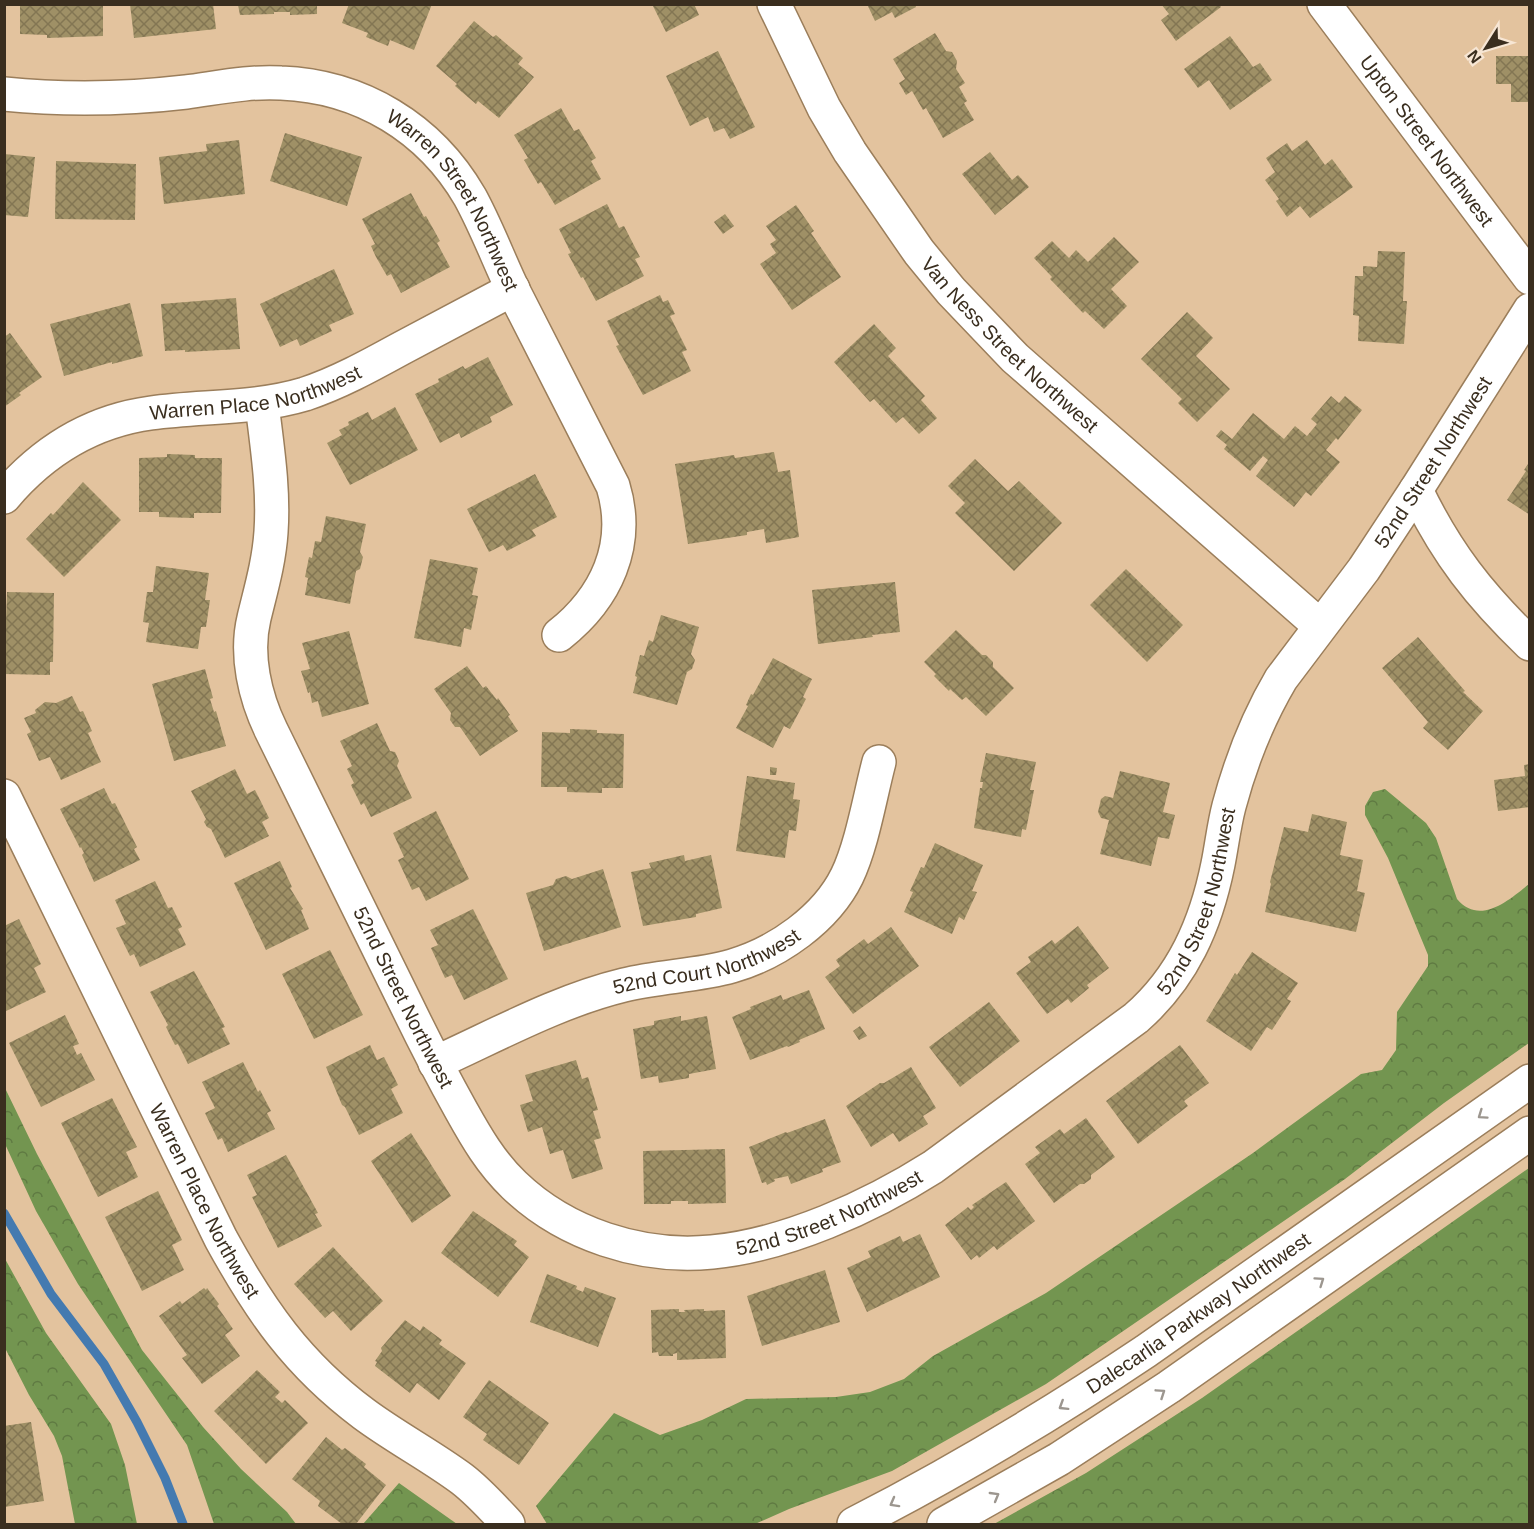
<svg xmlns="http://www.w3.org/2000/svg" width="1534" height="1529" viewBox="0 0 1534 1529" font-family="Helvetica,sans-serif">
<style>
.forest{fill:url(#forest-crowns)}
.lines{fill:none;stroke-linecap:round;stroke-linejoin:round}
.stream{stroke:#447ab0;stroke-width:9}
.building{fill:url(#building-cross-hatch)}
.minor-casing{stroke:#9b7e5b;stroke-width:36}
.major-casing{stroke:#9b7e5b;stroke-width:36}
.minor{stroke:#fff;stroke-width:33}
.major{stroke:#fff;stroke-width:33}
.oneway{stroke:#9c968f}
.labels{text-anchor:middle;stroke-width:4.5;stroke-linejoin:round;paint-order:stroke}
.street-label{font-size:20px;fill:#3a2e1f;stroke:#f7e6d4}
</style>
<defs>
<pattern id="forest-crowns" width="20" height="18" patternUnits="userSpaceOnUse" patternTransform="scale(1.5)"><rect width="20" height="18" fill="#739550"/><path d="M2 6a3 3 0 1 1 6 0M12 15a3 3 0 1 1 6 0" fill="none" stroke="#5f7a42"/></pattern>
<pattern id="building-cross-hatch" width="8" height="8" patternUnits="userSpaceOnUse" patternTransform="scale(1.5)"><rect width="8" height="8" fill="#9f9066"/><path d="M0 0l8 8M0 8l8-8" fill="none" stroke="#837653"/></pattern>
</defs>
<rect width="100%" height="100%" fill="#e3c39e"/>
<path class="forest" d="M1385,789L1426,823L1436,838L1457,899C1480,926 1509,900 1529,884V1043L1444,1103L1345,1179L1046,1384L892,1471L789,1509L755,1524H547L536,1506L614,1413L660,1435L702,1420L746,1399L836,1397L870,1392L904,1379L933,1356L1046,1293L1253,1153L1361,1074L1382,1070L1396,1050L1397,1012L1428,966V955L1388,858L1365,815V806L1373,792Z
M4,1086L37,1154L142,1350L203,1427L241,1469L287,1512L296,1524H214L187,1445L78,1284L36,1211L5,1144Z
M1529,1168V1524H994L1086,1473L1202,1398Z
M4,1257L46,1333L111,1424L125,1465L137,1524H75L62,1456L54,1436L29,1395L5,1348Z
M399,1483L457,1524H363Z"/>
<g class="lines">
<path class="stream" d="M4,1213L51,1294L104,1364L137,1422L165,1478L183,1524"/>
</g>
<path class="building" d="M20,4H103V36L47,38V35L20,34Z
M130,4H213L216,29L134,38Z
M349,4H432L414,50L390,40L388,46L366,37L368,33L342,23Z
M652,4H694L699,15L666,32Z
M867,4H915L916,7L895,18L892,12L875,21Z
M1161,4H1219L1221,7L1176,41L1161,20L1169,14Z
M238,5H317V14L290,15V12H274V14L240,15Z
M474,21L493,37L496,35L523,58L518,64L534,77L499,118L478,101L476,104L455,86L457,84L436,66Z
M935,33L946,51L952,52L957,61L956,69L965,83L959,87L967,101L964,103L974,120L943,138L926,108L923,110L912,91L906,95L899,83L905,79L893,59Z
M1230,36L1253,67L1260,63L1272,80L1230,110L1209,80L1198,88L1184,69Z
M718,51L755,127L730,139L724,128L714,132L708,117L690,126L666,76Z
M1496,56H1530V102H1511V84H1496Z
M561,108L574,131L579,129L596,158L591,161L601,179L555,205L541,182L538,184L524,160L528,158L514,135Z
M285,133L362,157L347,206L270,181Z
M239,140L245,194L164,204L159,157L207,151L206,144Z
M1307,140L1325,165L1332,159L1353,187L1310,218L1300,206L1287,217L1276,201L1279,199L1265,180L1275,172L1266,158L1287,143L1292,151Z
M990,152L1012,180L1018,175L1029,187L995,215L962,174Z
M4,154L35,157L28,217L4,215Z
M56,161L136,164L135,220L55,219Z
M411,193L424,217L426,216L440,241L437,243L450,267L401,293L391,274L387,276L376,257L371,246L375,244L362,219Z
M607,204L619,228L624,226L640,257L635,259L644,276L596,301L583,277L581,278L568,254L571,253L559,229Z
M796,205L814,231L811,233L841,277L792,310L760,264L776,253L770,244L776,240L766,226Z
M725,214L734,226L723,234L714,222Z
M1114,237L1139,262L1111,289L1127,306L1104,329L1085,311L1083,313L1050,279L1052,277L1034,258L1052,241L1069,258L1076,250L1088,262Z
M1378,251L1405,252L1403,301H1407L1404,344L1358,341L1359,316L1353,315L1355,276H1363V266L1377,267Z
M334,269L354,314L329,325L332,331L300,346L297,339L280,347L260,304Z
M660,295L663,302L668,300L675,314L670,316L687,350L682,352L691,371L643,395L616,346L619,345L607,321Z
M236,298L240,349L185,352V350L165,351L161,304Z
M130,303L143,356L112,364V362L64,376L50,324Z
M1187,312L1213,338L1196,356L1230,389L1197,422L1178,403L1182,399L1141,359Z
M874,324L896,348L888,356L925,396L921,400L937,418L919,434L903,417L896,423L874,399L870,402L834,362Z
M10,333L42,377L19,393L21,395L4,407V337Z
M488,357L513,405L490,417L492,422L461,438L459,433L440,443L415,394L439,382L438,379L463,366L465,369Z
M1331,396L1339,403L1345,396L1362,410L1338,440L1336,438L1326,450L1340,462L1311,496L1306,492L1294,507L1256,476L1268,460L1263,456L1250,471L1224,449L1227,445L1216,436L1221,430L1232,439L1253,413L1284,439L1295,426L1307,436L1317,424L1311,419Z
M395,407L418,450L350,485L327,443L342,435L339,430L349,425L348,422L368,412L372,420Z
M774,452L778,472L790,470L799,537L766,543L764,529L747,532V535L688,544L675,464L734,455L735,458Z
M167,454L195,455V458H222L221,513H194V518L159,517V512H139V458L167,457Z
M975,459L1008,491L1019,481L1062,523L1014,571L955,513L965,503L948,486Z
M1530,461V515L1507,500L1526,471L1524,470Z
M535,474L557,517L532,530L536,536L507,551L503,545L489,552L467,509Z
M83,482L121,520L64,577L26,539L51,513L53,515Z
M326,516L366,524L360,552L363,557L360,569L356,571L350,604L305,595L308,578L305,577L309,557L312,558L315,541L321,542Z
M430,559L478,568L472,595L478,596L471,630L464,628L461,647L414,638Z
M156,566L209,573L205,600H210L206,627H201L198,649L146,642L149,623L143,622L147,592H153Z
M1126,569L1183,625L1147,662L1090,605Z
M895,582L900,632L872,635L873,637L818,644L812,590Z
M7,592L54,593L53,662H50V675L4,674Z
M661,615L699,627L691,654L695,660L692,669L687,672L677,705L633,693L637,677L635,676L640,655L644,656L649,640L653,642Z
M956,630L982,655H986L993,662V667L1014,688L986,716L966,697L962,700L950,689L949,691L934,676L936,674L924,662Z
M349,631L369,704L322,717L318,701L312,703L310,692L308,693L301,671L310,669L302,643Z
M1418,637L1465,691L1463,692L1483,711L1448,750L1423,728L1428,722L1382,668Z
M773,658L812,679L803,697L806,699L790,729L784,726L773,748L736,728L748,706L746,705L751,694L753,695Z
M467,666L483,688L486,686L497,700L498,698L510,715L508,716L518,731L480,756L460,727H455L450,720L451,713L434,689Z
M205,669L213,698L210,699L214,712L216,711L226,746L174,761L152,684Z
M72,696L80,712L83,711L92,731L88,733L101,762L61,780L50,757L39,761L27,734L31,732L24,718L36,713L35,710L45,702L56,703Z
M377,723L390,751L395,752L399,761L397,766L412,798L371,817L364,803L361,805L351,785L354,783L347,769L352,766L340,741Z
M570,729L597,730V733L624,734L623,788H602V793L567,792V787H541L542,732L570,733Z
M986,753L1036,762L1030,790H1034L1026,830L1022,829L1021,837L974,828L980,788H982L983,782H980Z
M1530,764V807L1498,811L1494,780L1525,776L1524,765Z
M770,767L777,768L776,775H770Z
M235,769L247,794L255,790L269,818L262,822L269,836L225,858L211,829L207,827L204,822L206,819L191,791Z
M1120,771L1170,783L1163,812L1175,815L1169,839L1158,837L1151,866L1100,854L1109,820L1101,818L1098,812L1101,799L1105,796L1113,798Z
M747,776L795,783L793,799L800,800L796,831L789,830L785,858L736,851Z
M104,788L112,804L115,803L137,847L134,849L140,860L94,882L82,855L84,853L81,847L80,848L60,809Z
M436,811L469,879L426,901L419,887L412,890L398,860L404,857L393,833Z
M1312,814L1347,822L1340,855L1363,860L1357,891L1365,893L1356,932L1265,912L1271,884L1270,882L1284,827L1308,832Z
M935,843L983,865L972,891L977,892L964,920L959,917L952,934L904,912L913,892L910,891L921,867L924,868Z
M684,855L685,861L711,855L722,908L696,914V917L643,926L631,872L651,868L649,863Z
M280,861L292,887L290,888L303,909L301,910L309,929L266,950L234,883Z
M603,869L621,927L544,951L526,893L553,885L556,879L566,876L572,879Z
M155,881L168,908L172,907L182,927L178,929L186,945L140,967L134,954L130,956L116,928L126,924L115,900Z
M473,909L508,979L464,1000L452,975L445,978L431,948L438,945L430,930Z
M19,919L41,964L34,968L46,992L4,1012V926Z
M1078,926L1109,968L1087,985L1089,988L1071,1003L1068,999L1047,1014L1016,973L1031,962L1028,957L1052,940L1055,944Z
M891,927L919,966L853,1014L825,977L840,966L836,960L864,939L868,944Z
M330,950L363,1015L314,1039L282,974Z
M1252,952L1298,983L1287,999L1291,1001L1272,1030L1267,1027L1251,1051L1206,1021L1235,973L1237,975Z
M194,971L225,1027L222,1028L230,1044L188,1064L178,1044L175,1045L166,1027L168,1025L150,992Z
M809,990L825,1029L799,1040L800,1042L788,1047L787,1046L750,1060L732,1017L751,1009L750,1007L781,995L783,1000Z
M989,1002L1020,1041L960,1087L929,1047Z
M65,1015L79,1044L73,1046L77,1055L81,1053L95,1080L41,1107L9,1043Z
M681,1016V1021L707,1016L716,1069L689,1074V1078L659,1083L658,1076L641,1079L633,1029L654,1025V1021Z
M860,1026L867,1036L859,1040L853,1031Z
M370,1045L377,1060L384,1057L398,1085L391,1089L403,1113L359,1135L345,1107L342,1105L326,1067Z
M1180,1045L1209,1083L1184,1101L1188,1106L1138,1144L1106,1101Z
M576,1060L582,1079L588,1077L598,1110L593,1111L601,1138L594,1140L603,1169L572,1179L563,1150L550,1154L542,1127L528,1132L520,1105L533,1101L525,1075Z
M243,1062L258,1092L260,1090L271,1111L267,1113L275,1129L228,1152L222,1138L218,1140L205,1113L215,1108L202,1082Z
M911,1067L936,1108L923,1116L928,1124L899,1142L893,1133L871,1147L846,1106L880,1083H884Z
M112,1098L137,1147L126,1152L138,1177L98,1197L61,1123Z
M1086,1118L1115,1157L1091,1175V1179L1084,1184H1080L1054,1203L1025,1164L1040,1153L1035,1147L1060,1129L1064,1134Z
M825,1119L841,1162L822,1169L823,1172L791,1184L788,1176L774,1179L775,1181L767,1185L766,1182L762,1183L749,1147L786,1132L787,1133Z
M411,1133L451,1196L412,1223L371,1161Z
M725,1149L726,1203L688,1204V1201H671V1204H644L643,1151Z
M286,1155L318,1213L315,1214L322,1226L278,1248L252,1197L257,1195L247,1175Z
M1006,1182L1035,1221L997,1250L994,1246L979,1258L977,1255L971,1260L945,1225L968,1207L971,1210L974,1207L972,1205Z
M158,1191L182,1240L172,1245L184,1270L142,1291L105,1217Z
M473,1211L517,1241L514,1245L529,1257L498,1297L441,1253Z
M920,1234L940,1277L867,1312L847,1268L871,1257L868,1251L900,1236L903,1242Z
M333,1247L383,1301L351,1331L333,1311L325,1318L294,1284Z
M825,1270L840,1322L762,1346L747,1296Z
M547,1274L577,1286L576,1289L583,1292L585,1287L616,1298L598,1347L530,1322Z
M204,1288L206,1290L207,1288L219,1304L217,1306L233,1329L225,1335L240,1356L202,1384L182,1358L187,1355L159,1316L180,1301L182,1304Z
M679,1309V1312H685L684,1310L704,1309V1311L725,1310L726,1358L677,1360V1353L673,1354V1356H659L658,1352L652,1353L651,1310Z
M405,1320L420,1331L423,1326L442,1340L439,1344L466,1363L439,1400L417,1383L410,1393L375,1366L377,1362L375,1361L382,1351L381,1348Z
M257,1370L280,1392L275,1397L282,1403L285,1400L308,1423L266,1464L214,1411Z
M489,1380L549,1423L519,1465L483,1440L487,1434L463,1417Z
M31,1422L44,1501L4,1507V1426Z
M326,1437L342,1450L345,1448L366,1464L364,1467L386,1485L356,1524H342L318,1506L320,1501L292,1479Z"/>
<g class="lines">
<defs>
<g id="minor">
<path id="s1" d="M774,4L824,108L850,152L919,252L951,291L1015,358L1320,626"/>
<path id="s2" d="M1324,4L1530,278"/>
<path id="s3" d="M4,94C64,100 126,99 186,92C217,88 249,81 281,83C361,86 430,128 470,197C487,228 499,261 514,292C547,357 580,421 613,486C631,545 606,598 559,635"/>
<path id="s4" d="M262,404C267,446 274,489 271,532C269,562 261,589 254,618C245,655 255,697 271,730C316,822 362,914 407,1006C424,1041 442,1076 461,1110C476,1137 491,1163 514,1185C565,1234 641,1259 712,1252C786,1245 870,1207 933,1167L1136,1018C1183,977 1206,924 1218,864C1222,844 1224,825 1229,806C1241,761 1258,718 1281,679L1364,569L1416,490L1530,310"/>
<path d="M1416,490C1446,553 1480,596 1530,644"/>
<path id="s5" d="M4,497C43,451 92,421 151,413C203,406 255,409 305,394C338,383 369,366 400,349C437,329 475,309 513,289"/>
<path id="s6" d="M4,796L221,1239C260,1310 297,1364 364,1414C395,1437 431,1456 462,1479C479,1492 494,1509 508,1524"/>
<path id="s7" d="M435,1063C497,1035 558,1001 624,985C660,976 697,976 732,966C777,953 826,919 847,876C862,845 870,796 879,762"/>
</g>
<g id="major">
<path id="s8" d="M854,1524C955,1472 1052,1414 1146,1351L1530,1081"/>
<path d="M944,1524L1059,1459L1169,1387L1530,1133"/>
</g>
</defs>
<use href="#minor" class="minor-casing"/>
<use href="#major" class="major-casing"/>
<use href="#minor" class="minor"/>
<use href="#major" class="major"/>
</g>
<defs><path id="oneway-chevron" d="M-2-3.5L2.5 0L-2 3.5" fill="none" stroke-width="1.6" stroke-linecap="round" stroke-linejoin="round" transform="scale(1.5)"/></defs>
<g class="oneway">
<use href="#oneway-chevron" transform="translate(1482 1115) rotate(145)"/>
<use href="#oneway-chevron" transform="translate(1320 1281) rotate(-35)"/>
<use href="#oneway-chevron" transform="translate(1161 1393) rotate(-34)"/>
<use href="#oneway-chevron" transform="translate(1063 1406) rotate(148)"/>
<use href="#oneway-chevron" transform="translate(995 1496) rotate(-30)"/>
<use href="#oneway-chevron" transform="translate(894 1503) rotate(151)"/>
</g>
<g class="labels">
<g class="street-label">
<text dy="7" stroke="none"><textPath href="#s2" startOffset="171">Upton Street Northwest</textPath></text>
<text dy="7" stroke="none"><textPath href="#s3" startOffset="501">Warren Street Northwest</textPath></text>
<text dy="7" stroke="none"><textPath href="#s1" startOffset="418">Van Ness Street Northwest</textPath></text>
<text dy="7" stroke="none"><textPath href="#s5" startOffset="280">Warren Place Northwest</textPath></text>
<text dy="7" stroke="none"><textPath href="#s4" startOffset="2194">52nd Street Northwest</textPath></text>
<text dy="7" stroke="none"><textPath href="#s4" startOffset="1690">52nd Street Northwest</textPath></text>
<text dy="7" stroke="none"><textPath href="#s7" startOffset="291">52nd Court Northwest</textPath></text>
<text dy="7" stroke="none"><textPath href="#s4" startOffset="630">52nd Street Northwest</textPath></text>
<text dy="7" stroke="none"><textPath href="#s6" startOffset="452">Warren Place Northwest</textPath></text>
<text dy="7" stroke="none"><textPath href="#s4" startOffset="1188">52nd Street Northwest</textPath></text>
<text dy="7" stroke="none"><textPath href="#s8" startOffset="404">Dalecarlia Parkway Northwest</textPath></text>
</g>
</g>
<rect width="1534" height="1529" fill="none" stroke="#3a2e1f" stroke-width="12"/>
<g transform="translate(1486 48) rotate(233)" stroke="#f7e6d4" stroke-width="4.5" paint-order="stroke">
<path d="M0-4.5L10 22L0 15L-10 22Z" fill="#3a2e1f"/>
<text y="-9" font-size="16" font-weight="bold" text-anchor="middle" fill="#3a2e1f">N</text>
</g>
</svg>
